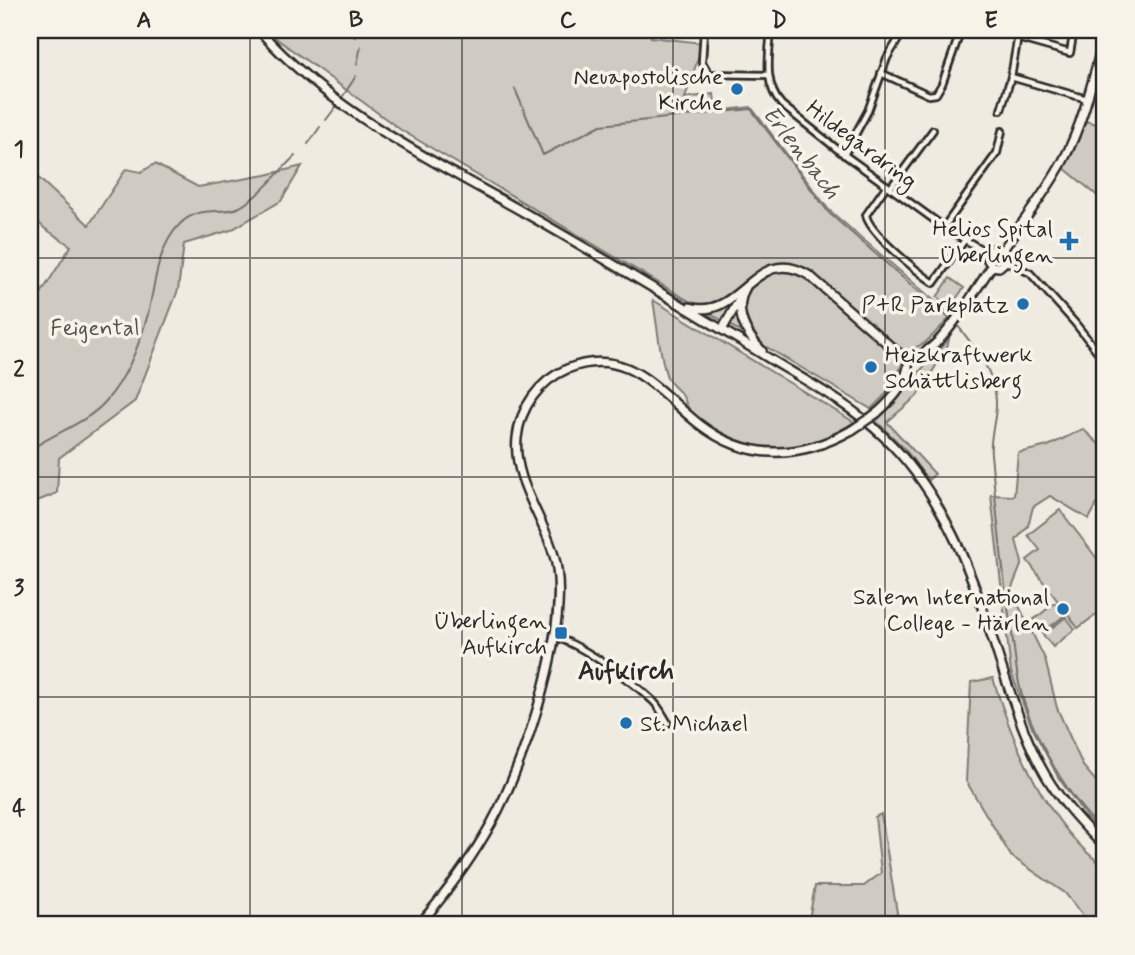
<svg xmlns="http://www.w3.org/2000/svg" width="1135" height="955" viewBox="0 0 1135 955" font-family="Mynerve,sans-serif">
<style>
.green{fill:#cfcbc2;stroke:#7d7b76;stroke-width:2}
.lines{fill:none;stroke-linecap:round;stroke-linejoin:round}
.stream{stroke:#74726e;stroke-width:2}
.street-casing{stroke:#2b2b2b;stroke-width:10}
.secondary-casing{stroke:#2b2b2b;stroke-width:12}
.primary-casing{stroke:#2b2b2b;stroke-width:12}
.street{stroke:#f7f3e8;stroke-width:4.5}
.secondary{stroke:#f7f3e8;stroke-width:7}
.primary{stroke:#f7f3e8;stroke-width:7}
.secondary-bridge-casing{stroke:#2b2b2b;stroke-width:12;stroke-linecap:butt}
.secondary-bridge{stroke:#f7f3e8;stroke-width:7}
.grid{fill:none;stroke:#2b2b2b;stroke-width:2;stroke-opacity:0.55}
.poi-dot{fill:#1f6fb2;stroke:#f7f3e8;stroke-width:2.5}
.labels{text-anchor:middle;stroke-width:7;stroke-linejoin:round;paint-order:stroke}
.poi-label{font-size:23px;fill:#2b2b2b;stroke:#f7f3e8;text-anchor:end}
.street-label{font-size:23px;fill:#2b2b2b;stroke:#f7f3e8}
.park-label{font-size:23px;fill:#545351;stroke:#f7f3e8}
.water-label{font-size:24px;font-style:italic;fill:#555552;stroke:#f7f3e8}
.quarter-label{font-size:26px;font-weight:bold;fill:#2b2b2b;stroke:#f7f3e8}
.neatline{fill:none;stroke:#2b2b2b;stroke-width:2.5}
.grid-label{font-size:23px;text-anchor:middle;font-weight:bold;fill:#2b2b2b}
</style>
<rect width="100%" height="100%" fill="#efebe0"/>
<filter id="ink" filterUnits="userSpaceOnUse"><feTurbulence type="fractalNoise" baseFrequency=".0143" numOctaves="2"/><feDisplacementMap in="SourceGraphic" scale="14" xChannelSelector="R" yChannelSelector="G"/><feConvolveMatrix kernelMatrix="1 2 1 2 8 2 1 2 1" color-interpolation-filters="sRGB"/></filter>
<g filter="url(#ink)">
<path class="green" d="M269,30H652L651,37L703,43L685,98L714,94L716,111L751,107L829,210L952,316L925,343L906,352L894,386L871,409L401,130L277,39Z
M1085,121L1105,126V202L1064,168Z
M155,164L198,187L266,175L302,166L281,201L231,230L184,244L178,290L135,401L59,458L57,493L30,504V311L71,246L44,228L30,214V170L89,225L126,169L141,172Z
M950,278L964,288L949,308L937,297Z
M653,300L854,422C810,450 772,458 724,434C711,428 699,419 689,409C686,405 685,399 682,395C678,389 671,385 668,379C661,367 656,316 653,300Z
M949,339L947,348L917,396L887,422L935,474L928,480L904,448L876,421C902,395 923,365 949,339Z
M1083,429L1105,450C1105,484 1106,489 1089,519L1050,496L1033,507L1028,526L1016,540L1022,563L1011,590L1045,659L1057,708L1083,766L1105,792V836L1087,818L1058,777L1031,725L1011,672L991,495L1014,496L1018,453L1048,446Z
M1060,510L1105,569V608L1078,628L1027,560L1040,550L1028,535Z
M1055,603L1065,615L1042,633L1032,621Z
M1066,617L1075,629L1053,647L1043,635Z
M993,678C1012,743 1049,828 1105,867V925H1090L1065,893L1011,856L966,781L971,682Z
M881,814L899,925L877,923V925H808L815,886H864L881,873L875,817Z"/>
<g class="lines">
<path class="stream" d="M351,30L355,37
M357,64L361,46
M515,89L543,155L601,125L751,109L829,213L950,319
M341,99L356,76
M326,120L338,104
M308,144L320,127
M958,326C975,348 995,372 996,401C997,419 989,436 991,454C997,514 1002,574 1012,634C1015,653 1016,674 1021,692C1034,739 1070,801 1105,833
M30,450C54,433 87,423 106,401C126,378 140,343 148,314C155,285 157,247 180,224C199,204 223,216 240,207C261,195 278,172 295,156"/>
<defs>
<path id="street" d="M704,30L702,62L709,74L769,75
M771,30C769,55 763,85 782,105L842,153L944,227L989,254
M1017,38L1070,53L1074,30
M881,73L929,95L936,94L942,84L961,30
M1011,77L1087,99
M1001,110L1011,77L1019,30
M844,155L868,111L887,58L904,30
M887,185L866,215C869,233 918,272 934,283L964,241
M891,187L933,130
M944,227L997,153L1002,131
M1006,262L1030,273L1075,323L1105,361
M554,637C579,643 632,681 652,700C659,706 663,715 668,723"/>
<path id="secondary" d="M1002,251C1023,221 1046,193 1063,161C1084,122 1094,75 1105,33
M992,266L988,260L989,254L993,249L1002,251
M992,266L999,267L1006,261L1002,251
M877,413C895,397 907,384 909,359C942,353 973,292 992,266
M419,925C443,897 465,868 484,836C521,776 567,639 557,569C550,524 512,484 517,438C520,408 539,381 567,369C627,344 658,392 699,424C748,462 800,459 852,430"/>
<path id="primary" d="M259,30C333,113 430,159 525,213C603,257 680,304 757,351C800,378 847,401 884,437C951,501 976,588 1004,674C1016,709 1027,744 1046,776C1062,803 1083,825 1105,847
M746,287C733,310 745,333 762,351
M690,307C741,322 755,241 810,276L897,352L909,359
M722,330L739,300"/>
</defs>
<use href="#street" class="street-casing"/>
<use href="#secondary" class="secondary-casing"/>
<use href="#primary" class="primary-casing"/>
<use href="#street" class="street"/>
<use href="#secondary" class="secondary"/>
<use href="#primary" class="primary"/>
<defs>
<path id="secondary-bridge" d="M852,430L877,413"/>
</defs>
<use href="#secondary-bridge" class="secondary-bridge-casing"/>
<use href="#secondary-bridge" class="secondary-bridge"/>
</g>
</g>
<path class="grid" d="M250,30V925M462,30V925M673,30V925M885,30V925M30,258H1105M30,477H1105M30,697H1105"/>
<g class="poi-dot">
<circle cx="737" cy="89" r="7"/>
<path d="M1065.5 230.5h7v7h7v7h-7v7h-7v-7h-7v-7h7z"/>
<circle cx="1023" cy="304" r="7"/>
<circle cx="871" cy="367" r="7"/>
<circle cx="1063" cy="609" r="7"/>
<rect x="554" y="626" width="14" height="14" rx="3.5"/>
<circle cx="626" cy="723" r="7"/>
</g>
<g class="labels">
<g class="poi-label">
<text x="723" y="84">Neuapostolische<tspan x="723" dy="26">Kirche</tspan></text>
<text x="1053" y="236">Helios Spital<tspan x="1053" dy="26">Überlingen</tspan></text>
<text x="1009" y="312">P+R Parkplatz</text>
<text x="885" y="362" text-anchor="start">Heizkraftwerk<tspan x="885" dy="26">Schättlisberg</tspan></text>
<text x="1049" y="604">Salem International<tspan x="1049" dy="26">College - Härlen</tspan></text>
<text x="547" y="628">Überlingen<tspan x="547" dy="26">Aufkirch</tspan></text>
<text x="640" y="731" text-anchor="start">St. Michael</text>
</g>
<g class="street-label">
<text transform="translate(862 144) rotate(37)" y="8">Hildegardring</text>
</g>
<g class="park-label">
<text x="95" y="335">Feigental</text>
</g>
<g class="water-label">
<text transform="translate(802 152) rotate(52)" y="8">Erlenbach</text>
</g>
<g class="quarter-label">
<text x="626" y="679">Aufkirch</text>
</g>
</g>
<rect width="1135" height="955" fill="none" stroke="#f7f3e8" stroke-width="77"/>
<rect x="38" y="38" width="1058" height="878" class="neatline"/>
<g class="grid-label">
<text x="144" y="27">A</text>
<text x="356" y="27">B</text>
<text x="568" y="27">C</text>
<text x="779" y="27">D</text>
<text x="991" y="27">E</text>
<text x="19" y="156">1</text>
<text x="19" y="376">2</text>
<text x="19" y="595">3</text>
<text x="19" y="815">4</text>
</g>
</svg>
